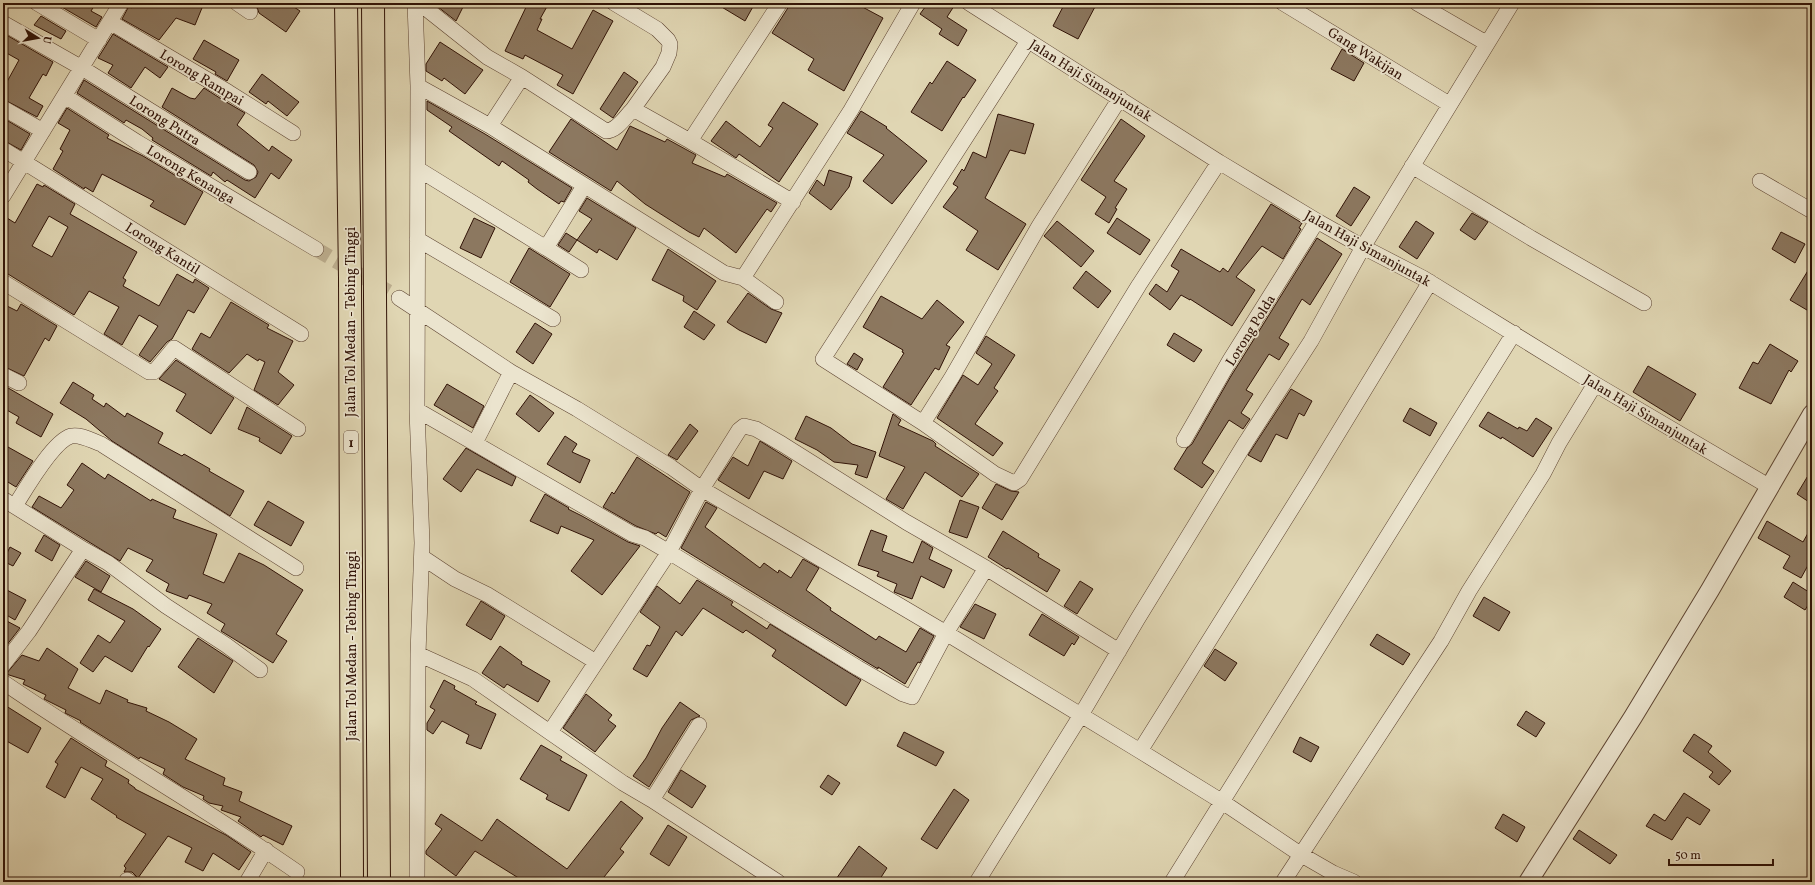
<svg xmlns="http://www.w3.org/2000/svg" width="1815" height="885" viewBox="0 0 1815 885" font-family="Vollkorn,serif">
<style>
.building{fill:#8c7860;stroke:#301206;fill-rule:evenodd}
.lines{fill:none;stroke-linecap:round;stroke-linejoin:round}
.minor-tunnel{stroke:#bdaf90;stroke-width:15;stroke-dasharray:15 8;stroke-linecap:butt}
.minor-casing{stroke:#5c4331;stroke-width:16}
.tertiary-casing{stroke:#5c4331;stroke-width:20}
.motorway-casing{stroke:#301206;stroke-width:24}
.minor{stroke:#ebe4ce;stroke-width:15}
.tertiary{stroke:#ebe4ce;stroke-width:18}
.motorway{stroke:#e0d6b3;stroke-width:22}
.labels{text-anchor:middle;stroke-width:3.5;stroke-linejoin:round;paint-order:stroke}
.shield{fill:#ebe4ce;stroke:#685142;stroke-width:1}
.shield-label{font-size:13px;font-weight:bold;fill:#301206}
.street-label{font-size:14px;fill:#301206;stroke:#ebe4ce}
</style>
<rect width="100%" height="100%" fill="#e0d6b3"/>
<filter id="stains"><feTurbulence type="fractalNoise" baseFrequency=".005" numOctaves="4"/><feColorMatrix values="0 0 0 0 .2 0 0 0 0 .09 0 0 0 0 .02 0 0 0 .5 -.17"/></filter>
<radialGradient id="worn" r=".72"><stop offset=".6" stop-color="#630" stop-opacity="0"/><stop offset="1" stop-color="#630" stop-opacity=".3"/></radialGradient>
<path class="building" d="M55,3H96L91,11L102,17L96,27Z
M135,3H204L195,25L176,18L159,40L122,19L129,6L132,8Z
M259,3H288L300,11L286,32L259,13L257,7Z
M440,3H465L456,21L438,7Z
M528,3H549L540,19H542L537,30L572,49L593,10L613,21L573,94L557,85L563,75L525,55L523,59L505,51Z
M715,3H755L745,21Z
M791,3H855L883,18L844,91L808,70L814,59L772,33Z
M928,3H956L947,17L967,30L958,46L939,34L942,29L920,14Z
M1065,3H1097L1078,39L1053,26Z
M41,16L66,31L61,39L34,25Z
M3,33L53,62L46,76L43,74L29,98L43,106L37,117L3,99V89L19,60L3,51Z
M113,34L168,67L160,78L145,67L131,88L108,73L113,65L98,58Z
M204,40L239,60L227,81L215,74L216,72L193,59Z
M440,42L483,70L465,94L444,78L442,81L426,71V64Z
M1342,49L1364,63L1354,81L1331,69Z
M947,61L976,80L964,98L963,97L942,131L911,112L930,82L932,84Z
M624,72L638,82L613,118L600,109Z
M262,74L299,102L287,116L268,101L266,104L249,92Z
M84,80L245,180L249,181L256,177L258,172L254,165L162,107L172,88L190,98L195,99L204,88L223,100L245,113L237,125L269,151L272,146L292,160L279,179L271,173L255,198L227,180L225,182L213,172L211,176L152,140L153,138L142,129L126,120L124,123L118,119L77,93Z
M427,101L485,134L572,188L564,202L561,201L559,204L537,189L528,182L529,180L502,161L499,166L449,131L452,127L427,110Z
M783,102L818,124L779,182L739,154L736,158L711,141L726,121L760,147L773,128L768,125Z
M67,108L109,135L107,138L143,156L203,192L185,225L150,206L154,201L102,174L93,192L85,187L84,189L53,169L63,151L60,149L70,130L58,123Z
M861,111L887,127L886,128L927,161L892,204L863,181L884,155L847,133Z
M998,114L1034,124L1025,154L1010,150L985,198L1026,224L998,270L966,250L978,231L943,207L958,187L953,184L962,169L964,171L973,152L986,158Z
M3,118L30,134L21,150L3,140Z
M571,119L617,150L630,126L665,142L667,139L696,155L692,163L725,177L727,174L777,203L771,212L767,209L736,253L704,228L699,237L689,232L645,204L617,181L611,191L549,152Z
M1121,119L1145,136L1114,181L1127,189L1115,208L1117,209L1109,223L1095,214L1106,197L1081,180Z
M829,170L852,177L849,187L831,210L809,193L817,180L824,186Z
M37,184L43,187L44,185L75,204L70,214L137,252L123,278L126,280L123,286L159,306L177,274L193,283L195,279L209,288L194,313L188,310L172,339L167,342L150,362L139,355L158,326L139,315L122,345L104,334L119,307L89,291L74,315L8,274L3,273V226L7,218L15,223ZM49,216L68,227L52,257L32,246Z
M1354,187L1370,197L1351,226L1336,216Z
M587,198L636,228L617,260L599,249L597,253L577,240L592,219L579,211Z
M1271,204L1302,223L1299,228L1301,229L1283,259L1262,246L1236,277L1255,290L1232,326L1190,299V300L1181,295L1170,310L1149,294L1156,284L1167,292L1179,271L1171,266L1181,249L1220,272L1223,268L1228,272Z
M1472,213L1488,222L1475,240L1460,230Z
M474,218L495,228L481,258L460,248Z
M1117,218L1150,240L1140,255L1107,233Z
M1057,221L1094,251L1081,267L1044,236Z
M1416,221L1434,233L1417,259L1399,247Z
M1781,232L1805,244L1795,263L1772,249Z
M566,233L577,240L569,252L558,245Z
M1317,238L1342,254L1310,305L1302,299L1279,338L1289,344L1279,360L1269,354L1246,390L1253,394L1241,413L1250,419L1243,429L1229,420L1202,463L1214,471L1202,488L1174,469L1187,448L1192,444L1231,376Z
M529,248L570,274L550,307L510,282Z
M668,249L716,281L697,310L683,301L684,296L652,280Z
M1812,264V313L1790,300Z
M1086,271L1111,291L1098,308L1073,288Z
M748,293L771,309L782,313L766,343L739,330L727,322Z
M881,296L922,319L937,300L964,322L946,345L950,347L939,370L935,368L911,405L883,387L904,353L902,352L903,350L863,327Z
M231,302L269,325L267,328L293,341L278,372L294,385L278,405L254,390L265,362L259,359L258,361L247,354L229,373L192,349L201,333L210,338Z
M3,304L17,311L21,304L57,326L49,341L45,338L24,376L3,366Z
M694,311L715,325L704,340L684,327Z
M535,323L552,334L533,364L516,352Z
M1174,333L1202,350L1194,362L1167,345Z
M986,336L1015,355L994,388L998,391L975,424L1003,443L993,456L937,418L963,375L978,385L992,364L976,353Z
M1770,344L1798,361L1791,372L1789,370L1771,404L1739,388L1753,362L1758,364Z
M854,353L863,359L857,370L847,364Z
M176,360L234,398L211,434L176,411L186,394L159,379Z
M1648,366L1696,394L1680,421L1633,392Z
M73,382L94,395L92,399L104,407L106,403L125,417L127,413L163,433L158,443L182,456L184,454L210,469L209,471L244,491L230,516L112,441L86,419L60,403Z
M447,384L484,406L473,428L434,405Z
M3,385L53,414L41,437L16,423L19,417L5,409L3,414Z
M1291,389L1312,401L1304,416L1299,413L1287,439L1276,434L1261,462L1248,455Z
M530,395L554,413L539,432L516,414Z
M247,407L292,436L281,454L259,441L260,438L238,429Z
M1410,408L1437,423L1430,436L1403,421Z
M1488,412L1518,429L1519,427L1527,431L1536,418L1552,428L1533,457L1502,437L1501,439L1479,426Z
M893,414L901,420L898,425L933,441L936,444L935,446L979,474L962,497L925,472L903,509L886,499L905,467L879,456Z
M806,416L831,428L852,444L876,452L867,478L855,474L858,465L834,462L817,450L795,439Z
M690,424L698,431L677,460L668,455Z
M565,436L577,444L572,452L590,460L580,483L547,464Z
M760,441L792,461L783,479L764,471L749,499L718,480L733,457L748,466Z
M8,447L33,461L16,487L3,479V455Z
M466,448L516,477L512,486L477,469L461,492L443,479Z
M637,457L690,492L666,537L658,532L656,534L636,526L603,507L612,492L614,494Z
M82,463L105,479L108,474L151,501L152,499L176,510L173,518L217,534L203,574L224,583L239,553L264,565L303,590L276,634L287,641L273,663L221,631L225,624L207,613L212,604L189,595L187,599L166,591L169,584L146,571L153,560L128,548L120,561L32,507L39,496L61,508L74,490L67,485Z
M1812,469V504L1797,494Z
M996,484L1011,491L1019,492L1002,520L982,508Z
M545,494L569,508L568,509L582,516L628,542L640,546L602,595L571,571L594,540L561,526L558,534L530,521Z
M960,500L979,507L967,538L949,532Z
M268,501L304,522L291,546L254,525Z
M706,502L717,508L705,527L760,568L764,563L778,573L779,570L791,578L803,559L819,568L806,590L831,608L830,610L876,640L879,636L906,652L920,628L934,636L920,663L918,662L905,684L878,667V669L863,660L681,548Z
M1767,521L1803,542L1812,526V558L1801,578L1783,568L1790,556L1758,538Z
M871,530L887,536L882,551L913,563L922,541L933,548L929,559L952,570L944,588L921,576L912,599L894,592L897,584L877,576L879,572L858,565Z
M1003,531L1039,554L1038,557L1060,570L1047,592L1008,568L1007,569L988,557Z
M44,535L60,545L52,561L35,551Z
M10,547L21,553L13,566L3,561Z
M86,561L110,576L101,592L75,577Z
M697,580L733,602L731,605L767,629L770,624L861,680L846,706L772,656L776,650L746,630L743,633L703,608L682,636L676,631L647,677L633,669L647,645L650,646L660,627L640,612L657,586L680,604Z
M1080,581L1093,589L1077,614L1064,606Z
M1793,582L1812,594V599L1805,610L1784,597Z
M3,588L26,600L15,620L3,613Z
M94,589L133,609L161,629L149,647L148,646L132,672L105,656L93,672L80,663L98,635L110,643L125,621L88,600Z
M1484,597L1510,612L1499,631L1473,616Z
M481,601L505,616L491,640L466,625Z
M975,604L996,614L984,639L960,627Z
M1042,614L1079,637L1074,645L1072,643L1064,656L1029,635Z
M3,619L20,628L3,650Z
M1377,634L1410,654L1403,665L1370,645Z
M198,638L233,661L214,693L178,667Z
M500,646L522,662L521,664L550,681L538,702L507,684L504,688L482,673Z
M47,648L78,669L68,688L100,704L106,690L128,700L127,702L147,708L146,711L169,722L197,739L185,759L225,778L223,785L242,792L239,801L292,826L283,845L263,835L261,837L238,821L241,817L221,810L223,806L209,803L203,799L204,796L183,787L163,774L165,769L140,757L139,759L80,722L81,721L65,713L66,710L44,699L46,695L23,684L25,680L6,674L22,655L39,661Z
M1215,649L1237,663L1225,681L1204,666Z
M444,680L455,686L454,689L477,702L475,704L496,714L481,749L466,743L469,735L442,721L433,734L427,730V723L435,710L430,707Z
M586,694L612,715L608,720L616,726L595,752L563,728Z
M680,702L700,716L691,720L649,787L633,776L646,758L662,728Z
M3,704L41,728L28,753L3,739Z
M1526,711L1545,723L1536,737L1517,725Z
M904,732L944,752L936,766L897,746Z
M1694,734L1712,746L1708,752L1731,771L1719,785L1709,777L1713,772L1683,751Z
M1300,737L1319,747L1311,762L1293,752Z
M71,738L107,761L105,766L129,780L128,783L135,788V789L226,835L251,852L239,870L213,853L203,871L185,862L192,848L168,836L138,878L132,872H124L126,868L124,866L146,834L116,817L117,816L91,799L103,779L81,767L65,798L46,787L58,764L55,762Z
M541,745L562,757L560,760L587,775L569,811L546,799L548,795L520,779Z
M681,770L706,786L692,808L668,792Z
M828,775L840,783L832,795L820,787Z
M954,789L969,800L937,849L921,839Z
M1684,793L1710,810L1700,825L1687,817L1672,840L1646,826L1654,814L1665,821Z
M621,801L643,818L620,849L624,852L600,882H525L475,851L456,876L426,854V851L442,829L435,824L441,814L482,841L497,819L567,869Z
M1503,814L1525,827L1517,842L1495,828Z
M668,825L687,837L669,866L650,854Z
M1579,830L1617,855L1610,864L1573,839Z
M859,846L887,868L878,882H834Z"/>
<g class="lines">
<path class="minor-tunnel" d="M316,249L399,298"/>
<defs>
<path id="minor" d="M37,3L99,40
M237,3L250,12
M415,3L418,86L417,410L422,543L418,654L417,882
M419,3L487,57L522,77L606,131C617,131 626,116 633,109L690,141L780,3
M614,3L657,29L668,40L670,44L669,53L663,67L633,109
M969,3L1219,162L1317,221L1363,247L1423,278L1595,384L1770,487
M1283,3L1449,104
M1417,3L1486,43
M110,22L228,92L293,133
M3,23L82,68L249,172
M418,86L490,126L724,273L743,278L776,302
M65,96L137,142L316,249
M1120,98L1039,226L952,377L923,423L995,474L1014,483L1020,479L1139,285L1219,162
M3,108L43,131
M490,126L522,77
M690,141L793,202
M3,149L301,334
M1412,166L1531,238L1644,303
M418,169L546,248
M1760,181L1812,211
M3,196L121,3
M417,239L553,319
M581,270L546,248L584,186
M743,278L851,110L913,3
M3,282L149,372H154L174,348L298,429
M399,298L511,372L577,409L671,467L702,489L946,633L1140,751L1221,801L1300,854L1333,873L1354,882
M3,375L19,383
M417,410L632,534L645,538L669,552L858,668L903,694L912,697L946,633L986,568
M923,423L823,359L1028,41
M1184,440L1230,360L1317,221
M475,443L511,372
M3,499L83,549L29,631L3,665
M15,506C25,490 53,441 71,436C81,434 92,441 101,444L296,568
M83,549L108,563L166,606L226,645L260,670
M422,557L455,579L488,595L596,662
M418,654L473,679L623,783L652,800L778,882
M3,682C99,748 201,805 297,872
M550,732L669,552L702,489L739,430L744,426L756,429L782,444L906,522L986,568L1119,651
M1140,751L1309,481L1430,282
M652,800L699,725
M127,880L130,882
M247,882L266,850
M977,882L1081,715L1137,620L1246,442L1311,341L1363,247L1512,3
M1172,882L1514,333
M1283,882L1441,641L1469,591L1543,474L1559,443L1595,384"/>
<path id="tertiary" d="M1528,882L1633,717L1710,590L1812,414"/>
<path id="motorway" d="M346,3L350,278L352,882
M373,3L379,882"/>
</defs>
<use href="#minor" class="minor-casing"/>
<use href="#tertiary" class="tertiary-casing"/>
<use href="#motorway" class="motorway-casing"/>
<use href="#minor" class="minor"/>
<use href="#tertiary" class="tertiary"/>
<use href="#motorway" class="motorway"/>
</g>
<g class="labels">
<rect class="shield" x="344" y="431" width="14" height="22" rx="3"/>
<g class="shield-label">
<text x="351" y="447">1</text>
</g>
<g class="street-label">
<text transform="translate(1366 53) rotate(32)" y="5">Gang Wakijan</text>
<text transform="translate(202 77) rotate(31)" y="5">Lorong Rampai</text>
<text transform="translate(1091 80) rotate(32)" y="5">Jalan Haji Simanjuntak</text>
<text transform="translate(165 120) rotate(32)" y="5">Lorong Putra</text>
<text transform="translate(191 174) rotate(31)" y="5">Lorong Kenanga</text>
<text transform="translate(163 248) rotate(32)" y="5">Lorong Kantil</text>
<text transform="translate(1368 248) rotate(29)" y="5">Jalan Haji Simanjuntak</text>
<text transform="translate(350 322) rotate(-90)" y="5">Jalan Tol Medan - Tebing Tinggi</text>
<text transform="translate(1250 330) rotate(-58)" y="5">Lorong Polda</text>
<text transform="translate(1646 414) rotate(31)" y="5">Jalan Haji Simanjuntak</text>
<text transform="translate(351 646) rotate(-90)" y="5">Jalan Tol Medan - Tebing Tinggi</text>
</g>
</g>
<rect width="1815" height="885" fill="none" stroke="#e0d6b3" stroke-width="16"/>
<rect x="4" y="4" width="1807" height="877" fill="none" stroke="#301206" stroke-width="2"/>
<rect x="8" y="8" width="1799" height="869" fill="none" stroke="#301206"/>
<g transform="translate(38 38) rotate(101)" stroke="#ebe4ce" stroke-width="3" paint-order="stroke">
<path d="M0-3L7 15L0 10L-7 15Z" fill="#301206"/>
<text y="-6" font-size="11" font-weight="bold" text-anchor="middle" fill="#301206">U</text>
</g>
<path d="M1669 859v6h104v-6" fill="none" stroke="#301206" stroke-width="2"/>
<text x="1675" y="859" font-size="12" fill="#301206" stroke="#ebe4ce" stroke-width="3" paint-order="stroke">50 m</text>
<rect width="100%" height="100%" filter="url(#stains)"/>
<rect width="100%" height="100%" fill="url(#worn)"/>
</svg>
